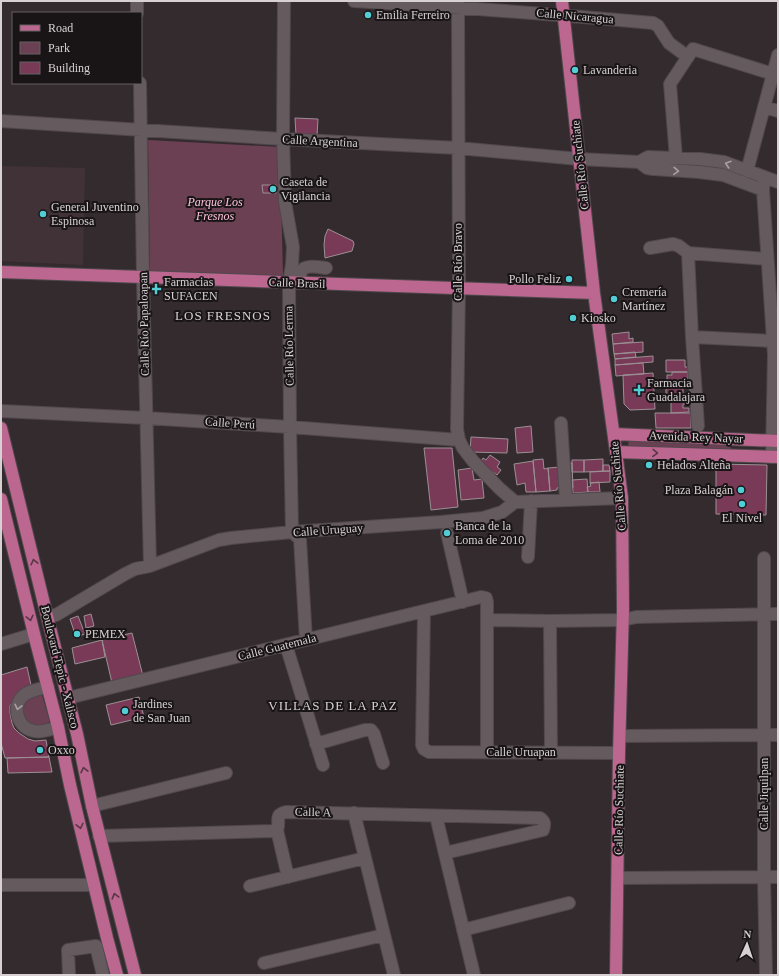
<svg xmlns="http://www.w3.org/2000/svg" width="779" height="976" viewBox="0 0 779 976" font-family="'Times New Roman',serif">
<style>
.built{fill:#413238}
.green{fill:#6b4053}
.building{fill:#793a57;stroke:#9b9094}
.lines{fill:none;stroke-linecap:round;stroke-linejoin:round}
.minor-casing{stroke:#50484c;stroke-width:14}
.major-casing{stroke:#50484c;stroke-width:14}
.minor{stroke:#655a5e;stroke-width:12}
.major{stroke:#bb678f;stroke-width:12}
.oneway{stroke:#a9a1a4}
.oneway2{stroke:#5a3646}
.poi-dot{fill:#52ccd5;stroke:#191516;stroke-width:1.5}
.labels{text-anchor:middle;stroke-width:4;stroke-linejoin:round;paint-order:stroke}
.poi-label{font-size:12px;fill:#d7d1d3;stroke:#191516;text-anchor:start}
.street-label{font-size:12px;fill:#d7d1d3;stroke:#191516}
.park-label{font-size:12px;font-style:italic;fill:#fec2da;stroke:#191516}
.neighbourhood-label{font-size:13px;letter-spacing:1px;fill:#d7d1d3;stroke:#191516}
</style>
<rect width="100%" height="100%" fill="#342b2e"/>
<path class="built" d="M1,166L85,168L83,265L1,261Z"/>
<path class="green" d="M148,140L280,147L283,277L150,272Z
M631,440L728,445L731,448L730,450L728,451L629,446L628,444L629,441Z
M42,695L50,722C45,724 40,726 34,725C23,723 19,708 27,700C31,697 37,696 42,695Z"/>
<path class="building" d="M295,118L318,119L317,136L296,135Z
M262,185H276V193H263Z
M328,229L353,241L354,244L352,251L325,258L324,245L325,236Z
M629,332V339L633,338V342L613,344L612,334Z
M643,342V352L614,354L613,344Z
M635,352L636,357L615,359L614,354Z
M653,356V362L615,365V359Z
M666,360H685V367H688V372H666Z
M643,363L644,374L616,376L615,365Z
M672,372H688V384L667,385V375H672Z
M653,373L655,409L630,410L624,404L623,375Z
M683,386V396H677V399L666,400V387Z
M687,399V404H683V408H689V412L671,413V400Z
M655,413H691V428H656Z
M531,426L533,452L517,453L515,428Z
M471,437L508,439L507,453L470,452Z
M424,448H452L458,507L431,510Z
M490,455L500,462L497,467L501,470L497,475L480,463L483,458L486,460Z
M543,459L544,469L548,468L550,491L536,492L533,460Z
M603,459V471L584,472V460Z
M572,460H584V472H572Z
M533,461L536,492H526L525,483L517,485L514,464Z
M566,463H572L573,488H567Z
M716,464L767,465L766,515L716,514Z
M603,465H609L610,471H603Z
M560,467L562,487L557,488V490L550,491L548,468Z
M472,468L474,480L482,479L484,498L461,500L458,470Z
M610,471V482L590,483V472Z
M587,479L588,492L573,493L572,480Z
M599,482L600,492H588L587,487L591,486L590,483Z
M91,614L94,626L86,628L84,616Z
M78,616L85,634L76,637L70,619Z
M132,633L143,676L112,683L102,640Z
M102,640L105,657L75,664L72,648Z
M27,667L31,685L15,697L10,706V713L12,723L14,728L19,733L28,739L35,741L46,740L49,757L5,758L1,743V675Z
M139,697L144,717L111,725L106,705Z
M49,757L52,772L8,773L7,758Z"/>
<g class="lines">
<defs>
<path id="minor" d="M137,1V13
M284,1L283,139L285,202L293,247L292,265L289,282L290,427L292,532L300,539L306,640
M354,1C454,7 553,14 653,23L658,26L669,43L688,57
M458,1L459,287L457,429L459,440L463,448L473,461L499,488L515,502
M140,83L143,277L150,566
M764,107L778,111
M1,121L283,139L458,148L579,159L639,162L648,157L700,159L724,162L778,182
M676,158L670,84L693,49L773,74
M639,162L647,168L653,169L699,172L723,175L763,190
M747,171L778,55
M764,178L763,190L774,355L772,457
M650,248L673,244L679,246L688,253
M688,253L692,337L698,426
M688,253L767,259
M299,283C300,279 300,275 301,272C304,264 319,267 326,268
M692,337L772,341
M1,411L146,418L290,427L459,440
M561,423L566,500
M447,533L463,602
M528,557L531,501
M764,558V877L766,975
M424,611L422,745L424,749L429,752L619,753
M47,616L56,615L125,574L135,569L150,566L219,540L231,538L292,532L441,522L483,518L502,512L515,502L622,498
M487,620L550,621L623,620L636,617L778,614
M550,621L551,753
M1,644L34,634
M286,645L323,765
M48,687C40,689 31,690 24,695C11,706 17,728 34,731C42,733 51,729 58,727
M68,698L481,597L486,598L487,602V752
M620,736L778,735
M316,744L365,730H371L374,734L383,763
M92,806L226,773
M354,813L394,975
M436,816L474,975
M277,830L288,877
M99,836L272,831L277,830C281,821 273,815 286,812L540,818C545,822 545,824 543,830L445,853
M618,878L778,877
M1,885H94
M250,886L365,858
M463,930L569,903
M264,963L384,935
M69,975L68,950L96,946L103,975"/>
<path id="major" d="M562,1L594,293L616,452L622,498L623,609L619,753L616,975
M1,272L594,293
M1,428L47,616L77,734L92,806L135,975
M614,434L778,441
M616,452L778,457
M1,499L34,634L58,727L70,785L107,938L117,975"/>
</defs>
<use href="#minor" class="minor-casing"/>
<use href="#major" class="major-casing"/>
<use href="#minor" class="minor"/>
<use href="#major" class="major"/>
</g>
<defs><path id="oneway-chevron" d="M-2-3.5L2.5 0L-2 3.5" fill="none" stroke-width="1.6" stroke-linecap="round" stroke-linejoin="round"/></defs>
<g class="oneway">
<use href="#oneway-chevron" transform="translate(728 164) rotate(-162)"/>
<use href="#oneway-chevron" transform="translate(676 171) rotate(3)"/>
<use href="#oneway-chevron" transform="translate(18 707) rotate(103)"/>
</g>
<g class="oneway2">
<use href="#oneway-chevron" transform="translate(655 453) rotate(2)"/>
<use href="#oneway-chevron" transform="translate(34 562) rotate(-104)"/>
<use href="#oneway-chevron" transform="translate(30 618) rotate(76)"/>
<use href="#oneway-chevron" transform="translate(84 770) rotate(-102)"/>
<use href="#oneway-chevron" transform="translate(80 826) rotate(77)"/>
<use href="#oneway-chevron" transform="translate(115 896) rotate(-105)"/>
</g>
<g class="poi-dot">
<circle cx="368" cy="15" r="4"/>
<circle cx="575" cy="70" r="4"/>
<circle cx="273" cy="189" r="4"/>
<circle cx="43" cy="214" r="4"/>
<circle cx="569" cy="279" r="4"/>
<path d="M154 283h4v4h4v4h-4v4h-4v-4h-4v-4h4z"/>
<circle cx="614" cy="299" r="4"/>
<circle cx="573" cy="318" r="4"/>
<path d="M637 384h4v4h4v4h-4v4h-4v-4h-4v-4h4z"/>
<circle cx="649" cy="465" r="4"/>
<circle cx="741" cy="490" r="4"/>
<circle cx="742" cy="504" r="4"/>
<circle cx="447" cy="533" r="4"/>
<circle cx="77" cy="634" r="4"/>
<circle cx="125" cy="711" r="4"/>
<circle cx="40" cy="750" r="4"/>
</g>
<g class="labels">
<g class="poi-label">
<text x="376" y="19">Emilia Ferreiro</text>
<text x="583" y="74">Lavanderia</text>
<text x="281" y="186">Caseta de<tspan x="281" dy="14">Vigilancia</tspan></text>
<text x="51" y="211">General Juventino<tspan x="51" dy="14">Espinosa</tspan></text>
<text x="561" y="283" text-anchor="end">Pollo Feliz</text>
<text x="164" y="286">Farmacias<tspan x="164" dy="14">SUFACEN</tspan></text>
<text x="622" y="296">Cremería<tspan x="622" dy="14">Martínez</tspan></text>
<text x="581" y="322">Kiosko</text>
<text x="647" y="387">Farmacia<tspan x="647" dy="14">Guadalajara</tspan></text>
<text x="657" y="469">Helados Alteña</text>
<text x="733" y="494" text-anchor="end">Plaza Balagán</text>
<text x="742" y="522" text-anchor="middle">El Nivel</text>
<text x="455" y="530">Banca de la<tspan x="455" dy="14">Loma de 2010</tspan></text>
<text x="85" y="638">PEMEX</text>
<text x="133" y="708">Jardines<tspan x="133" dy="14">de San Juan</tspan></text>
<text x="48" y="754">Oxxo</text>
</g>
<g class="street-label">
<text transform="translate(575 16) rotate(5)" y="4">Calle Nicaragua</text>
<text transform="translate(320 141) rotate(3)" y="4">Calle Argentina</text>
<text transform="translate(580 165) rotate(-96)" y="4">Calle Río Suchiate</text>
<text transform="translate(458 262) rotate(-90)" y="4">Calle Río Bravo</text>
<text transform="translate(297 283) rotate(2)" y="4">Calle Brasil</text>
<text transform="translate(144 324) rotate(-91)" y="4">Calle Río Papaloapan</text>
<text transform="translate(289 346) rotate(-91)" y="4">Calle Río Lerma</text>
<text transform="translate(230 423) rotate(4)" y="4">Calle Perú</text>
<text transform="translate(696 437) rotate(2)" y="4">Avenida Rey Nayar</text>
<text transform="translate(618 486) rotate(-95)" y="4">Calle Río Suchiate</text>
<text transform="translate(328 530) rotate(-4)" y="4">Calle Uruguay</text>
<text transform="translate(277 647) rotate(-14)" y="4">Calle Guatemala</text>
<text transform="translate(60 667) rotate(76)" y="4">Boulevard Tepic - Xalisco</text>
<text x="521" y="756">Calle Uruapan</text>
<text transform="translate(764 794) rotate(-90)" y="4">Calle Jiquilpan</text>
<text transform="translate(619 810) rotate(-89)" y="4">Calle Río Suchiate</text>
<text transform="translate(313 812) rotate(1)" y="4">Calle A</text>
</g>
<g class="park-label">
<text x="215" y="206">Parque Los<tspan x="215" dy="14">Fresnos</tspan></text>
</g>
<g class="neighbourhood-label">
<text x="223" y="320">LOS FRESNOS</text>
<text x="333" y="710">VILLAS DE LA PAZ</text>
</g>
</g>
<rect width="779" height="976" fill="none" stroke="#d7d1d3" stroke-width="4"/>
<rect x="12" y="12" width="130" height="72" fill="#191516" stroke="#656062"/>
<rect x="20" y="25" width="20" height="6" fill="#bb678f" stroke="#656062"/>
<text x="48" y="32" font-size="12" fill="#d7d1d3">Road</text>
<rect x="20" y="42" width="20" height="12" fill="#6b4053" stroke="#656062"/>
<text x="48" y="52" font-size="12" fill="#d7d1d3">Park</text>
<rect x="20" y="62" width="20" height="12" fill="#793a57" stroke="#656062"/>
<text x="48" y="72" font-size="12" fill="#d7d1d3">Building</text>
<g transform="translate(747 944) rotate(3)" stroke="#191516" stroke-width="3" paint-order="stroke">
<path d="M0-3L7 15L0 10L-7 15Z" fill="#d7d1d3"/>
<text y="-6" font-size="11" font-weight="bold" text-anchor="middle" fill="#d7d1d3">N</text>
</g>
</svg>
